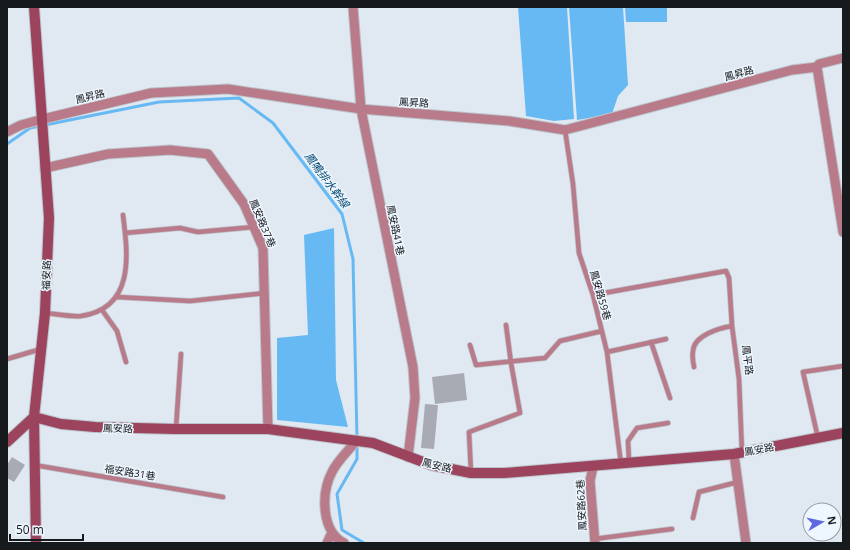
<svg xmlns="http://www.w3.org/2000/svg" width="850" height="550" viewBox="0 0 850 550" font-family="'Open Sans','Noto Sans TC',sans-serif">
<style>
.water{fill:#67b9f4}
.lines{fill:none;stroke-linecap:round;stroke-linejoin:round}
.stream{stroke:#67b9f4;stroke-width:3}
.building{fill:#a8aab4}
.lane-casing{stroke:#bcc4cb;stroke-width:6}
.street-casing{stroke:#bcc4cb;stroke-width:11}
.secondary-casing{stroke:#bcc4cb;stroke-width:12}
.lane{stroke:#b97b8a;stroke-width:4.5}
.street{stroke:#b97b8a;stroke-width:9}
.secondary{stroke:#9c435d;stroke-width:10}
.labels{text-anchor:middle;stroke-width:3;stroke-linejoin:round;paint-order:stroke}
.street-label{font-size:10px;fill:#171a1c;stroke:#eef6ff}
.water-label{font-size:11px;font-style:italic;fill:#074970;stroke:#eef6ff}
</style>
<rect width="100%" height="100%" fill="#e0e9f1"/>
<path class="water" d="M518,7H567L574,119L554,121L526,116Z
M569,7H623L628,85L618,96L612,114L577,120Z
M625,7H667V22H626Z
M334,228L336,380L348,427L277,420V338L308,335L304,235Z"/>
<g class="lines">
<path class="stream" d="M7,144L30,128L159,102L239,98L273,123L342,214L353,259L357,439
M357,445V459L337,494L342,530L364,543"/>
</g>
<path class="building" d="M464,373L467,400L435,404L432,377Z
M425,404L438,405L434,449L421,448Z
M12,457L25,465L14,482L7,478V465Z"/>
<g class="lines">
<defs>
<path id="lane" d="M565,130L573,184L579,253L593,295L607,352L621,464
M125,233L180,228L198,232L254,227
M593,295L726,271L729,278L732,326L739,379L742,453
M117,297L190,301L265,293
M102,310L117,331L126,362
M45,313C56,314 70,317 81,316C135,308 128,255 123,215
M651,342L670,398
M470,345L476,365L545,358L560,341L602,331
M607,352L666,339
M7,359L41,349
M694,367C693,362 692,356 693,351C694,335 720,328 732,326
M176,428L181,354
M818,438L803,372L843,366
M629,462L628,441L637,428L668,423
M34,465L223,497
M471,473L469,432L520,413L511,363L506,325
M693,518L699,492L738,482
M594,539L672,529"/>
<path id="street" d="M353,7L361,109L413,367L415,398L408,457
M843,58L819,64L817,67L843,232
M7,132L21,125L43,119L151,93L228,89L361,109L509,121L565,130L792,70L817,67
M45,168L108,154L170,150L208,154L244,204L263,248L268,429
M734,454L746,543
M593,467L590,481L595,543
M327,543L332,532
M344,543C321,531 321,493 332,472C337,461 349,450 357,440"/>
<path id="secondary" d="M34,7L49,218L45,313L34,417L36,543
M7,442L34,417L61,424L95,427L175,429H268L373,443L431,465L471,473H504L734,454L843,433"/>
</defs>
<use href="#lane" class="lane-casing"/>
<use href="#street" class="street-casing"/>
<use href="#secondary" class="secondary-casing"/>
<use href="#lane" class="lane"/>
<use href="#street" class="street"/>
<use href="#secondary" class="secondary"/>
</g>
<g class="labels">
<g class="street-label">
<text transform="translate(739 73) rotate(-15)" y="4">鳳昇路</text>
<text transform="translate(90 96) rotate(-14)" y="4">鳳昇路</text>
<text transform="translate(414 102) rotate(4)" y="4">鳳昇路</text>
<text transform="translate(263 223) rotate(67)" y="4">鳳安路37巷</text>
<text transform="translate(396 230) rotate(78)" y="4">鳳安路41巷</text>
<text transform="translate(46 275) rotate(-88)" y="4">福安路</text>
<text transform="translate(601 295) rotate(74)" y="4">鳳安路59巷</text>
<text transform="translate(748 360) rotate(83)" y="4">鳳平路</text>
<text transform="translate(118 428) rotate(2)" y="4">鳳安路</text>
<text transform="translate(759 449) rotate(-11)" y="4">鳳安路</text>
<text transform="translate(437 465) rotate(14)" y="4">鳳安路</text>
<text transform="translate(130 472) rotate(9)" y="4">福安路31巷</text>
<text transform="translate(581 505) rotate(-93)" y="4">鳳安路62巷</text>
</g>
<g class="water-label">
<text transform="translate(327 180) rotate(53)" y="4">鳳鳴排水幹線</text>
</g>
</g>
<rect width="850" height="550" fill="none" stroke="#171a1c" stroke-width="16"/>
<g transform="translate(822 522) rotate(81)"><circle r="19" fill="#eef6ff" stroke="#989ea4"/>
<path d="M0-3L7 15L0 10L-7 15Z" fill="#5e69e0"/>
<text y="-6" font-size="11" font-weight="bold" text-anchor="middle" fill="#171a1c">N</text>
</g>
<path d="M10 534v6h73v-6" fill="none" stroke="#171a1c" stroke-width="2"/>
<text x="16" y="534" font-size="12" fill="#171a1c" stroke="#eef6ff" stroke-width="3" paint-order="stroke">50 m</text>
</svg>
